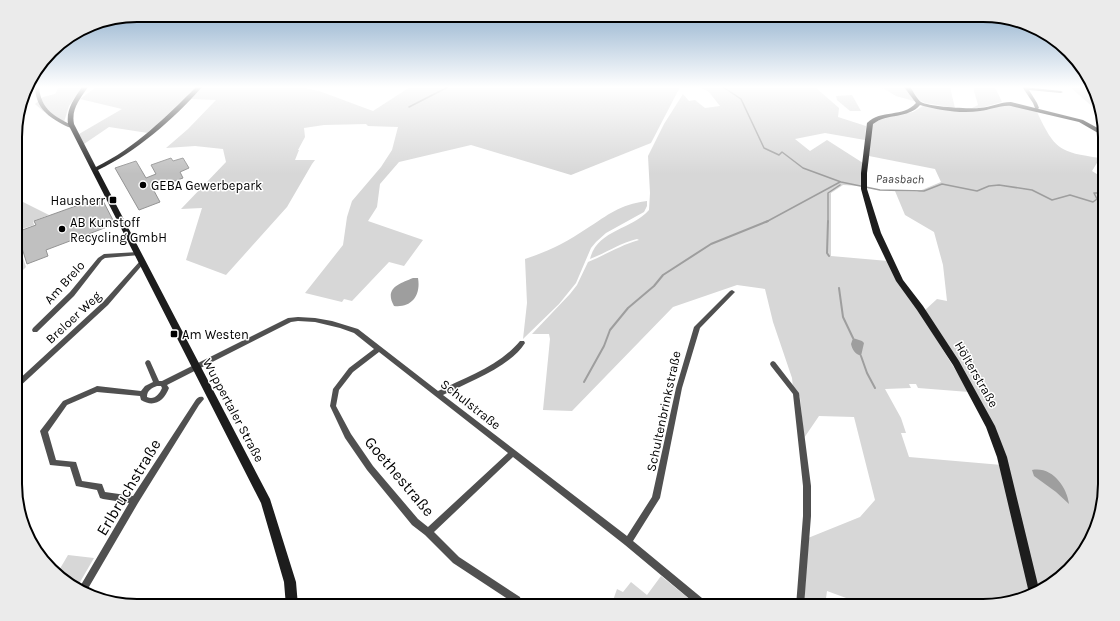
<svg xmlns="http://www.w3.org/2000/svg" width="1120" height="621" viewBox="0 0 1120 621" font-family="Karla,sans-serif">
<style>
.green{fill:#d7d7d7}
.water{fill:#9e9e9e}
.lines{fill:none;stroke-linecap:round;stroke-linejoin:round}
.stream-far1{stroke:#9e9e9e;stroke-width:1.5}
.stream{stroke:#9e9e9e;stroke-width:2}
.building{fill:#c0c0c0;stroke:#949494}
.street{fill:#505050;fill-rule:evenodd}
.secondary{fill:#1d1d1d;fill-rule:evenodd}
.poi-dot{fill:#000;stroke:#fff;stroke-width:1.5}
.labels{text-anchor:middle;stroke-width:3;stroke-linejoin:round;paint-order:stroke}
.far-water-label{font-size:12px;font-style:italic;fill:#3f3f3f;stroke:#fff}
.poi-label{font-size:13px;fill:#000;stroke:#fff;text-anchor:start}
.street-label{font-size:13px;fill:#000;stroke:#fff}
.near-street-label{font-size:16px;fill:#000;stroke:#fff}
.rim{fill:none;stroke:#000;stroke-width:2}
</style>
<rect width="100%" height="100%" fill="#fff"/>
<path class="green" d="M59,87H82L69,106L64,122L43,111L35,104L43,97L55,94Z
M96,87H197L148,133L109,127L84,144L79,134L122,109L80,99Z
M202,87H300L319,91L373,111L410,87H680L651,143L571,175L471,145L399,162L380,184L377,207L368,221L423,240L404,266L389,262L352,301L344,299L342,302L305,293L343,245L347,217L352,201L381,167L392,150L398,127L368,126L366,124L324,125L304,128L305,137L298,150H299L295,160H315L312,164L287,207L226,275L186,260L202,208L181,209L226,162L223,149L195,146L166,148L188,129L216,100L191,99Z
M700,87H815L839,108L838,117L866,126L865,140L825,133L795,139L810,151L827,140L863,163L862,186L843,185L831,193V256L888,261L969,392L918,388L916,384H909L911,388L885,389L901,418L906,433H901L909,457L1002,465L1031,592L990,606H868L827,591L825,606H804L808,538L860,517L875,500L854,417L819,416L804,438L800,397L793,388L792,378L773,322L765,289L737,285L673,307L572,411L543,410L550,339L549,334H532L570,294L577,285L588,262C605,255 621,245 639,240L637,239C620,243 606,253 590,259C597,230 631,230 649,210L650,193L648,156L664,124L683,94L689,101L695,100L705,108L720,106L709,92Z
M881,87H905L915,100L914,101L896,96Z
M909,87H950L955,108L925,103L919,100Z
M973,87H995L1002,102L981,108H959H972L978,105Z
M1070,87H1090L1098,109L1094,108Z
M852,95L861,111H850L837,100L836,96Z
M1003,104L1013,105L1037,112C1055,150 1059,152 1100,158L1092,171L1100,176L1105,177V491L1089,545L1050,585L1038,590L1005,457L924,311L937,299L947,301L943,265L934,232L905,215L895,191L917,192L941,182L935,169L869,156L872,124L885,117L913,112L923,106L977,111L987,110Z
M17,199L49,215L33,221L34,225L16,231V200Z
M647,201V206L644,212L606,233L596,242L591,248L576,283L559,304L523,339L527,303L525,259C547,252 567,242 586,229C610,214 618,205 647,201Z
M16,237L26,267L16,277Z
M68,555L94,558L76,589L58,572Z
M661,576L698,606H611L617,589L623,592L631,582L647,595Z"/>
<path class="water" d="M413,278H418C421,295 412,308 394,306C384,288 399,284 413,278Z
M853,338L862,341L864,343L861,356C855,354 852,349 851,344Z
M1032,470C1052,466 1067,487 1069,504L1056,492L1034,476Z"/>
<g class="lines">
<path class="stream-far1" d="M723,87L741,99L764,148L779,155L782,152L803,168L841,182L880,190L924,191L942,184L977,191L989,186L999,185L1032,190L1052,200L1070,195L1093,202L1097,199L1094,193H1105
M409,107L448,87
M766,222L840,182
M828,222V193L840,185"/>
<path class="stream" d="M828,221L827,253L829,256
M839,288L843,317L853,338
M861,356L867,373L875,388
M584,382L604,346L610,330L628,308L654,286L663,275L711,244L768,221"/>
</g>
<path class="building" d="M171,158L173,161L183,158L189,168L180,172L183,178L153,189L160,202L139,210L115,168L136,161L146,178L156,174L151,165Z
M101,197L115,224L46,250L48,256L27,264L17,232L36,225L34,221Z"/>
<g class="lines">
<path class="street" d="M35,87H39C41,110 55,117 74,126V128C69,128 66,126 62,124C45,115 36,106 35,87Z
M1024,87L1061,91L1063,92L1061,93L1029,90L1037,103L1039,108L1035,111L1033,110L1035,108L1033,103L1023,88Z
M138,252L141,254L140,255L105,258L102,260L74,296L37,332H33L32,330L33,328L70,292L98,258L104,254Z
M142,260L145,262L144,263L108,305L18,388L16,389V382L104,301L140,261Z
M732,290L735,292L734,293L700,328L682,388L660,498L633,541L708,603L709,606H698L625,545L513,457L434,532L459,557L520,597L521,600L520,603L517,604L514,603L453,563L425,535L412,525L367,470L345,438L330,406L333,389L349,368L374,349L354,333L340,328L315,322L298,321L291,322L167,385L169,388C164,401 154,408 141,400L140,396L97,392L67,405L48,432L56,460L76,462L82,481L102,484L105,492L133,496L195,401C197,398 199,396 203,397L204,399L199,405L138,503L86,592L78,590L129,503L103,499L100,498L97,490L76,486L70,467L50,465L40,431L63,401L95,387L97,386L141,391L145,386L153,382L145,363L146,361L148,360L150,361L159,381H162L288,318L298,317L315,318L332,321L358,329L438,391C466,377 499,366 520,341H524L525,343C510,367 468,382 443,395L627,536L652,497L676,388L694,327L730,291ZM379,352L508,453L428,527L418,519L373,466L351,434L336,406L339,390L353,372ZM157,386H161L162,388C159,395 154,400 147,397C147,390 152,388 157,386Z
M773,361L775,362L799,393L811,486V516L804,606H796L803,516V486L793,394L771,366L770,364L771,362Z"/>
<path class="secondary" d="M82,87H88C80,99 71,109 74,124L96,167C135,148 166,117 196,87H202C174,119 136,152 98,170L270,499L296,582L298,606H286L284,582L261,503L68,124C66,109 74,99 82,87Z
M904,87H910C913,91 917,99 921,102C929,107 970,109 980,108C991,107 1000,102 1011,102L1083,120L1105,132V137L1079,122L1011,106C1000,105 991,110 980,111C960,114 939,110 920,105C908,119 887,113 873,124L867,173V189L881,233L903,280L923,306L959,361L995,426L1007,457L1039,589L1029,593L997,457L986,427L953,365L917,310L896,281L873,233L861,189V173L867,123C881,109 903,118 916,103Z"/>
</g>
<linearGradient id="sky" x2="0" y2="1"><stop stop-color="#8aabca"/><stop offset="0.5" stop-color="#fff"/><stop offset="1" stop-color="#fff" stop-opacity="0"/></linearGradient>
<rect width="1120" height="174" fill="url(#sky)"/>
<g class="poi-dot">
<circle cx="143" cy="185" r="4"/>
<rect x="109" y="196" width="8" height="8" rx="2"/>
<circle cx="62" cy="229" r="4"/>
<rect x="170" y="330" width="8" height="8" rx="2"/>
</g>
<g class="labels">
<g class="far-water-label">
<text transform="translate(900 179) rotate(1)" y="4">Paasbach</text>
</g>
<g class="poi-label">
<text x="151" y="190">GEBA Gewerbepark</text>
<text x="105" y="205" text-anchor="end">Hausherr</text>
<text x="70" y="227">AB Kunstoff<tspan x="70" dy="15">Recycling GmbH</tspan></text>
<text x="182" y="339">Am Westen</text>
</g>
<g class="street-label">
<text transform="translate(64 282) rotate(-48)" y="5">Am Brelo</text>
<text transform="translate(73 317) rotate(-43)" y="5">Breloer Weg</text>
<text transform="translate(977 374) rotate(60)" y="5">Hölterstraße</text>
<text transform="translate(471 404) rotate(38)" y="5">Schulstraße</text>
<text transform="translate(234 410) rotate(62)" y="5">Wuppertaler Straße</text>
<text transform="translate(663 411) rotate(-78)" y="5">Schultenbrinkstraße</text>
</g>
<g class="near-street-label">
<text transform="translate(400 476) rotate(50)" y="6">Goethestraße</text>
<text transform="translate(128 487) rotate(-59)" y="6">Erlbruchstraße</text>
</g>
</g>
<path d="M0 0H1120V621H0ZM137 22H983A115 115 0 0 1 1098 137V484A115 115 0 0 1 983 599H137A115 115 0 0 1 22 484V137A115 115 0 0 1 137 22Z" fill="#ebebeb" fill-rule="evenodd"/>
<path class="rim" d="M137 22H983A115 115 0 0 1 1098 137V484A115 115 0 0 1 983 599H137A115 115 0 0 1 22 484V137A115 115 0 0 1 137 22Z"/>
</svg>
